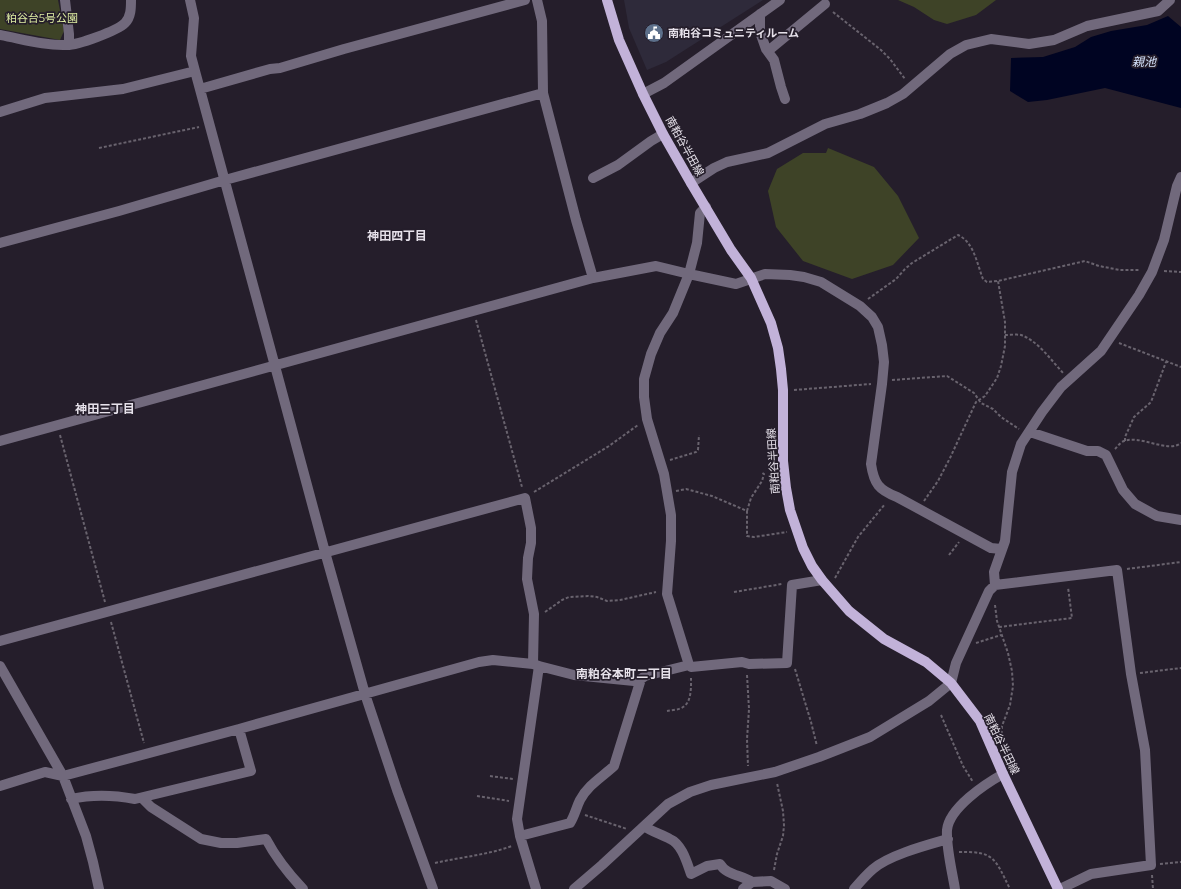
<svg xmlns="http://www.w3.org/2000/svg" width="1181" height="889" viewBox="0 0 1181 889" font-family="Montserrat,'Noto Sans JP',sans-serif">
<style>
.education{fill:#2e2a3a}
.green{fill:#3e4327}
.water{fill:#000422}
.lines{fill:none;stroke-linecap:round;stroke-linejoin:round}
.path{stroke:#69636e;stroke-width:2;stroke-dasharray:3 2;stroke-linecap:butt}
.minor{stroke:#71697c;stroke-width:10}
.major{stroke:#c2b2d9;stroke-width:10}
.labels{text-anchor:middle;stroke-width:3.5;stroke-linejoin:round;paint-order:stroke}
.park-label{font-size:11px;fill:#deeda2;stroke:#251e2b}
.poi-label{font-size:11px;font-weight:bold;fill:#e6e1ea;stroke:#251e2b;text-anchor:start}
.street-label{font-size:11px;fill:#e6e1ea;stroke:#251e2b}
.water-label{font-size:12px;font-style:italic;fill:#d2e0fa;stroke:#251e2b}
.neighbourhood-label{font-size:12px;font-weight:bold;fill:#e6e1ea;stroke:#251e2b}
</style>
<rect width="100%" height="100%" fill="#251e2b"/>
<path class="education" d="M624,0H763L666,62L647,70L629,28Z"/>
<path class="green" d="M0,0H58L64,31L60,40L0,29Z
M898,0H996L976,15L947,24L934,20L914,7Z
M828,148L874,167L898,196L919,238L893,265L852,279L803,261L776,227L768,191L777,169L803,153H826Z"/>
<path class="water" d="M1168,16L1181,27V108L1105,88L1047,100L1028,102L1010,91L1011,58L1043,57L1075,47L1091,37L1111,31L1147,25Z"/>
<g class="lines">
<path class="path" d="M833,12L881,50L890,59L905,79
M99,148L199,127
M1164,271L1181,272
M868,299L896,279L905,269L912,263L958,235C974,242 977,264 983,279L987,282L998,281L1085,261L1099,266L1120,270H1140
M476,320L522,487
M1005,335C1010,335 1016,334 1021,335C1038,341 1051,360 1063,373
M1119,343L1181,367
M892,380L947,376L974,393L981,403L993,409L1001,417L1019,429
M794,390L871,384
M60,435L105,602
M1125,441V437L1134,417L1151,402L1166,362
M1115,449C1117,447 1119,444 1122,442C1138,433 1168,454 1181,443
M670,460L696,452L698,450L699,435
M676,491L686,489L712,496L747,511V536L754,537L787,532
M534,492L609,446L638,425
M924,501L938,481L950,458L976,402L985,396L997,378L1001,366L1005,346V322L998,281
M747,511L751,498L762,481L764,474L761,472
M949,555L959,542
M1127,569L1181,562
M835,578L858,537L885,504
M734,592L782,584
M995,605L997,621L1008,653L1012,671L1013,686L1010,705L1002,726L1001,742
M545,612L562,600L569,597L588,596L597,597L607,601L620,600L656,592
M111,622L144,743
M999,627L1072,618L1068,587
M976,643L1001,635
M795,669L811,722L817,746
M1140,673L1181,668
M747,675L749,709L747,739L748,766
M667,711C672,710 679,710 683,707C692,702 691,686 691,677
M941,715L963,766L973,782
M490,776L513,779
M477,796L509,801
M585,815L627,829
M959,852C995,851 995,859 1010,889
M435,863C461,857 487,855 512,846
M1160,864L1181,862
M774,870L777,854L783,836L784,825L783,811L777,783
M1152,875L1153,889"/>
<path class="minor" d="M65,0L69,34V45
M190,0L194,18L191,56L195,71L275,366L325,552L365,694L397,790L433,889
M537,0L542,21L543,93L576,220L593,278
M760,14V32L766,49L774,60L781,87L785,99
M0,35C22,39 45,46 67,45C78,45 117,31 125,23C131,17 131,8 131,0
M768,51L825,4
M200,89L270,69L280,68L344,49L525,0
M643,94L664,83L780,0
M0,112L45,98L123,89L195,71
M593,178L618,165L651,141L663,134
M691,183L714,168L727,162L768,153L825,124L860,114L887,103L903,94L950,54L966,45L991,39L1029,44L1054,40L1087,26L1158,11L1170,0
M0,243L119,211L225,180L543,93
M1030,432L1087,451H1098L1106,455L1123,490L1135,504L1157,516L1181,520
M0,441L593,278L656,266L689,274L736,284L765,274L790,275L804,277L821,282L860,306L872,317L878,327L882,345L884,362L882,384L871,464C874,484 879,490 897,497L991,548L1001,549
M995,585L994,572L1005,541L1012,472L1021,444L1042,412L1061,387L1101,351L1139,295L1152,272L1164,240L1177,186L1181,177
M0,641L525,498L531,528V543L528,558L527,579L534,614L533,664
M689,665L667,594L671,541V515L664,474L647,419L644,397V379L651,354L660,333L673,313L689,274L697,243L700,213L706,207
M0,666L63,776L86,836L93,862L99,889
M539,666L574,675L634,681L641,679
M0,786L45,772L63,776L239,729L479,662L493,660L533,664L539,666L517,819L520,836L536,889
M142,798L151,807L201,839L221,843H237L266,839C276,858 288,873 303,889
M71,799C93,794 114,795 135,799L251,771L239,729
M644,826C652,832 661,834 670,839C682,844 687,863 691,874L707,866L720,864C726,875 742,875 752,882L743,889
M520,836L570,823C575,815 576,808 580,800C588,785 602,777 614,766L641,679L645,676L689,665L691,667L742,662L749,664L787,663L792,585L822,580
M752,882L771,881L785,889
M574,889L602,865L668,804L690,792L711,785L775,772L819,757L870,737L929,701L951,683L956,663L989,591L995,585L1117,570L1131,674L1145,750L1151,865L1091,874L1060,889
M854,889C860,882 866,875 873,869C889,855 927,845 948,839
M955,889C952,871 946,847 947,830C949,808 985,784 1003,774"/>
<path class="major" d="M607,0L619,40L643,94L663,134L691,183L731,250L751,278L771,323L778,348L781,369L783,390V461L786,488L790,510L803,548L812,566L822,580L849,611L884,639L926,662L951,683L980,721L1003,774L1058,889"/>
</g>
<defs>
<symbol id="civic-disc" viewBox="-11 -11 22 22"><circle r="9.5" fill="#5c6f8a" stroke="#251e2b"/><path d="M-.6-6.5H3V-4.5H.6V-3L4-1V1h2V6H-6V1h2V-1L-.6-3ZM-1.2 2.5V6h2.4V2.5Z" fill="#fff"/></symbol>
</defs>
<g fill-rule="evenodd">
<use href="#civic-disc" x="643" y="22" width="22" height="22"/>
</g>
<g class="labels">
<g class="park-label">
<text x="42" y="22">粕谷台5号公園</text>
</g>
<g class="poi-label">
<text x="668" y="37">南粕谷コミュニティルーム</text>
</g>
<g class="street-label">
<text transform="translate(685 146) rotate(61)" y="4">南粕谷半田線</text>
<text transform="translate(773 461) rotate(-94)" y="4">南粕谷半田線</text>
<text transform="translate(1002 744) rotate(64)" y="4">南粕谷半田線</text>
</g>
<g class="water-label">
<text x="1144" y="66">親池</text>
</g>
<g class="neighbourhood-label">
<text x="397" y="240">神田四丁目</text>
<text x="105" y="413">神田三丁目</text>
<text x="624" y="678">南粕谷本町二丁目</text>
</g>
</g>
</svg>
